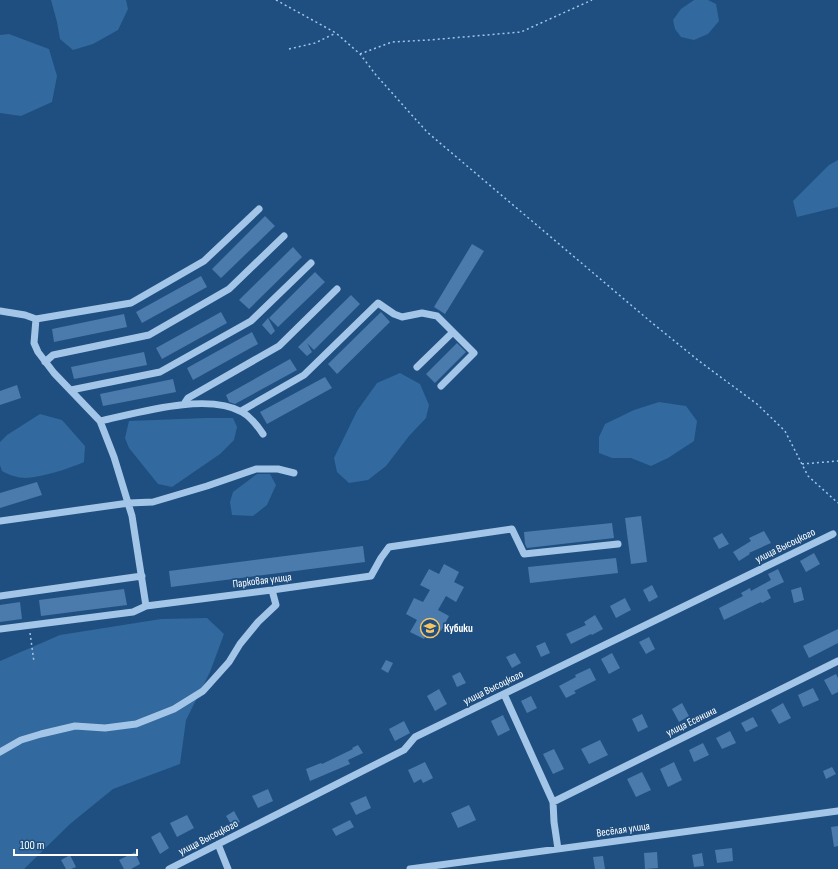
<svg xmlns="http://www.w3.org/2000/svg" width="838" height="869" viewBox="0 0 838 869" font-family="'Sofia Sans Condensed',sans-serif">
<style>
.green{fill:#32699f}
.building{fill:#4b7bac}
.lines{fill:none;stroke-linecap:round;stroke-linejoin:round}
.path{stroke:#a3c6e8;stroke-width:1.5;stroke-dasharray:2 3;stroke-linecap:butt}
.minor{stroke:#a3c6e8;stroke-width:7}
.labels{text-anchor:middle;stroke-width:3.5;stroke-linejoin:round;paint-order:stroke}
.street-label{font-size:11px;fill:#fff;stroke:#1e4f80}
.poi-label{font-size:11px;font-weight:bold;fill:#fff;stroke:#1e4f80;text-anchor:start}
</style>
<rect width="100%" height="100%" fill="#1e4f80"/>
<path class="green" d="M51,0H126L128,9L118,30L93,44L73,50L60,39L57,22Z
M694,0H708L716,4L719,21L708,34L694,40L681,37L675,29L673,20L681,9Z
M9,34L49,49L57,76L52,102L21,116L0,113V35Z
M838,160V207L797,217L793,201L829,165Z
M400,373L420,384L429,405L426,418L409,436L386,466L368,480L349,483L337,472L334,458L357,411L377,383Z
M659,402L686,406L697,421L694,441L668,458L651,466L631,458H612L599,453V437L605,424L634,410Z
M40,414L62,420L85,446L84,462C68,469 43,477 26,478C17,478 9,475 2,471L0,465V442L7,435Z
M206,418H233L237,427L234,440L220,454L172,487L158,484L129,448L125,438L129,421Z
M257,474H270L276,485L267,505L253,516L232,515L230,502L233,492Z
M207,618L224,634L210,672L186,720L180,764L113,789L70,824L24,869H0V661L60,635L161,619Z"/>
<path class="building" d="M265,216L275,226L221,278L212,269Z
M472,244L484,251L445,314L434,307Z
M293,247L302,257L249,309L239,300Z
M315,272L325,282L278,327L269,318Z
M201,276L207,287L142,323L136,312Z
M351,295L360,304L314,350L307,343L312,352L307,356L298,347Z
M221,312L227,323L162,359L156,348Z
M381,312L390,322L337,374L328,364Z
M124,314L127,327L54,342L52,329Z
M268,318L275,331L271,335L262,325Z
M252,332L258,344L193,380L187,368Z
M457,343L466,352L435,383L426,374Z
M144,352L147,365L74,379L71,367Z
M290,359L297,370L235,404L229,402L226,395Z
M325,377L332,388L267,424L260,412Z
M173,379L176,392L103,406L100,394Z
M17,385L21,398L0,405V391Z
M37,482L42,495L0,508V493Z
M641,516L647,562L631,564L625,518Z
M612,523L614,538L527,548L525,544L524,532Z
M764,531L771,543L749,553L750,554L739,561L733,552L751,541L749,538Z
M722,533L729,544L719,549L713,538Z
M363,546L365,562L171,587L169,571Z
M814,553L820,564L806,572L800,561Z
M616,558L618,573L530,583L528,567Z
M444,564L459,572L454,582L464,587L456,602L446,596L438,610L449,616L441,631L431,625L424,639L410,632L417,620L406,614L414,598L423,602L430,590L420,585L429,569L439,574Z
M778,569L784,582L767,590L771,598L762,603L761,602L724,620L719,608L743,596L741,593L750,588L751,591L771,580L768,574Z
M652,585L658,597L649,602L643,590Z
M801,587L804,600L794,603L791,590Z
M124,589L127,605L41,616L39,600Z
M625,598L631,610L616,618L610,606Z
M20,602L22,619L0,622V605Z
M595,615L603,629L592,635L591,634L571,644L566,634L586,625L584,622Z
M838,629V643L809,658L803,646Z
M649,637L655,649L646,654L639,642Z
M545,642L550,653L541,657L536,646Z
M515,653L521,663L512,668L506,657Z
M612,653L620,668L609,674L601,659Z
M386,660L393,663L388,673L381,669Z
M590,668L596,680L574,691L576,693L566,698L559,686L576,677L575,675Z
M460,672L466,683L457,687L452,676Z
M836,674L838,678V692L832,695L824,680Z
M813,688L819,700L803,707L798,695Z
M439,689L447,704L435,711L427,696Z
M531,696L537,708L527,713L521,701Z
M682,703L689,716L679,722L672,709Z
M783,703L791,718L779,724L771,710Z
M642,714L648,727L638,732L632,719Z
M503,715L510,730L498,736L491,721Z
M753,717L758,726L746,732L741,723Z
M404,721L410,733L395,741L389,729Z
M730,731L736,743L722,749L716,738Z
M600,740L608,755L589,764L581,749Z
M703,743L709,755L694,762L689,750Z
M358,745L363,753L348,760L350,764L310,781L306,769L321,763L322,764L353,749L352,748Z
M554,749L564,769L553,774L543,754Z
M425,762L433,778L423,783L421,779L414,783L408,770Z
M674,762L682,780L668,787L660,769Z
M832,767L836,774L826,779L823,771Z
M642,772L651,790L636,797L627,779Z
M268,789L273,801L258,808L252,796Z
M366,796L371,808L356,815L350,803Z
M469,805L476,820L458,828L451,813Z
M234,811L240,822L232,826L226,816Z
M187,815L194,828L177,837L170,823Z
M350,820L354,827L336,836L332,829Z
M838,826V846L834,847L831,827Z
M160,832L169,848L160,854L151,837Z
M732,848L733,861L717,863L715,850Z
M135,852L140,864L131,869H124L119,860Z
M657,852L658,868L645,869L644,853Z
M702,853L704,866L694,867L692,855Z
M70,855L76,867L71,869H66L61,860Z
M603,856L605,869H595L593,857Z"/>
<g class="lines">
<path class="path" d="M276,0L336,33L360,54L376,75L427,132L651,322L699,361L757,404L785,431L808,476L838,503
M289,49L315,43L336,33
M360,54L392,42L429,40L521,32L592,0
M802,464L838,461
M30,633L34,662"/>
<path class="minor" d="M0,311L25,315L36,319L131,303L204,261L259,209
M36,319L34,343L38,352L54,373L100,421L114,457L132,516L146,606
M45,362L53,355L149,335L229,289L284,236
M417,367L453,332
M71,390L160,372L251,321L311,263
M184,404L188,398L279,346L337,289
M241,411L304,375L378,303L394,314L402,317L422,313L437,316L474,353L441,386
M100,421C137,413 207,392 242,412C251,417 257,425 263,434
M0,521L129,503L153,502L207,486L256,469H278L294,473
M0,596L142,576
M0,629L133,612L146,606L272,590L371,576L381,558L389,547L512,529L524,554L618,544
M504,694L553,802L554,822L558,849
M0,752L21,740L41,734L75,726L105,728L136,724L174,709L203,691L229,662L240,644L258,622L276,605L272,590
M553,802L838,661
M218,844L228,869
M169,869L404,750L415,737L833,534
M410,869L838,811"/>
</g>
<defs>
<symbol id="school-ring" viewBox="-11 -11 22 22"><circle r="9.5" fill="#1e4f80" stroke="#f7c463" stroke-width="1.5"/><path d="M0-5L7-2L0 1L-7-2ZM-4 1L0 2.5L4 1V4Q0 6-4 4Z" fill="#f7c463"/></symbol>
</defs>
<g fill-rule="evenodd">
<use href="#school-ring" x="419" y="617" width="22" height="22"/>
</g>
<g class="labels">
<g class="street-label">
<text transform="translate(785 545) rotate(-26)" y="4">улица Высоцкого</text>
<text transform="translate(262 580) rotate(-7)" y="4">Парковая улица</text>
<text transform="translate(493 687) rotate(-26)" y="4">улица Высоцкого</text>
<text transform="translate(691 721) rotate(-26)" y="4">улица Есенина</text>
<text transform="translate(623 829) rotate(-8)" y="4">Весёлая улица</text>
<text transform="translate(208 837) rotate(-27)" y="4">улица Высоцкого</text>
</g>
<g class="poi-label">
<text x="444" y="632">Кубики</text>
</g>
</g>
<path d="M14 849v6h123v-6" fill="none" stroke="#ffffff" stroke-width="2"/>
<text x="20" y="849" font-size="12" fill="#ffffff" stroke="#1e4f80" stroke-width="3" paint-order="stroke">100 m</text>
</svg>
